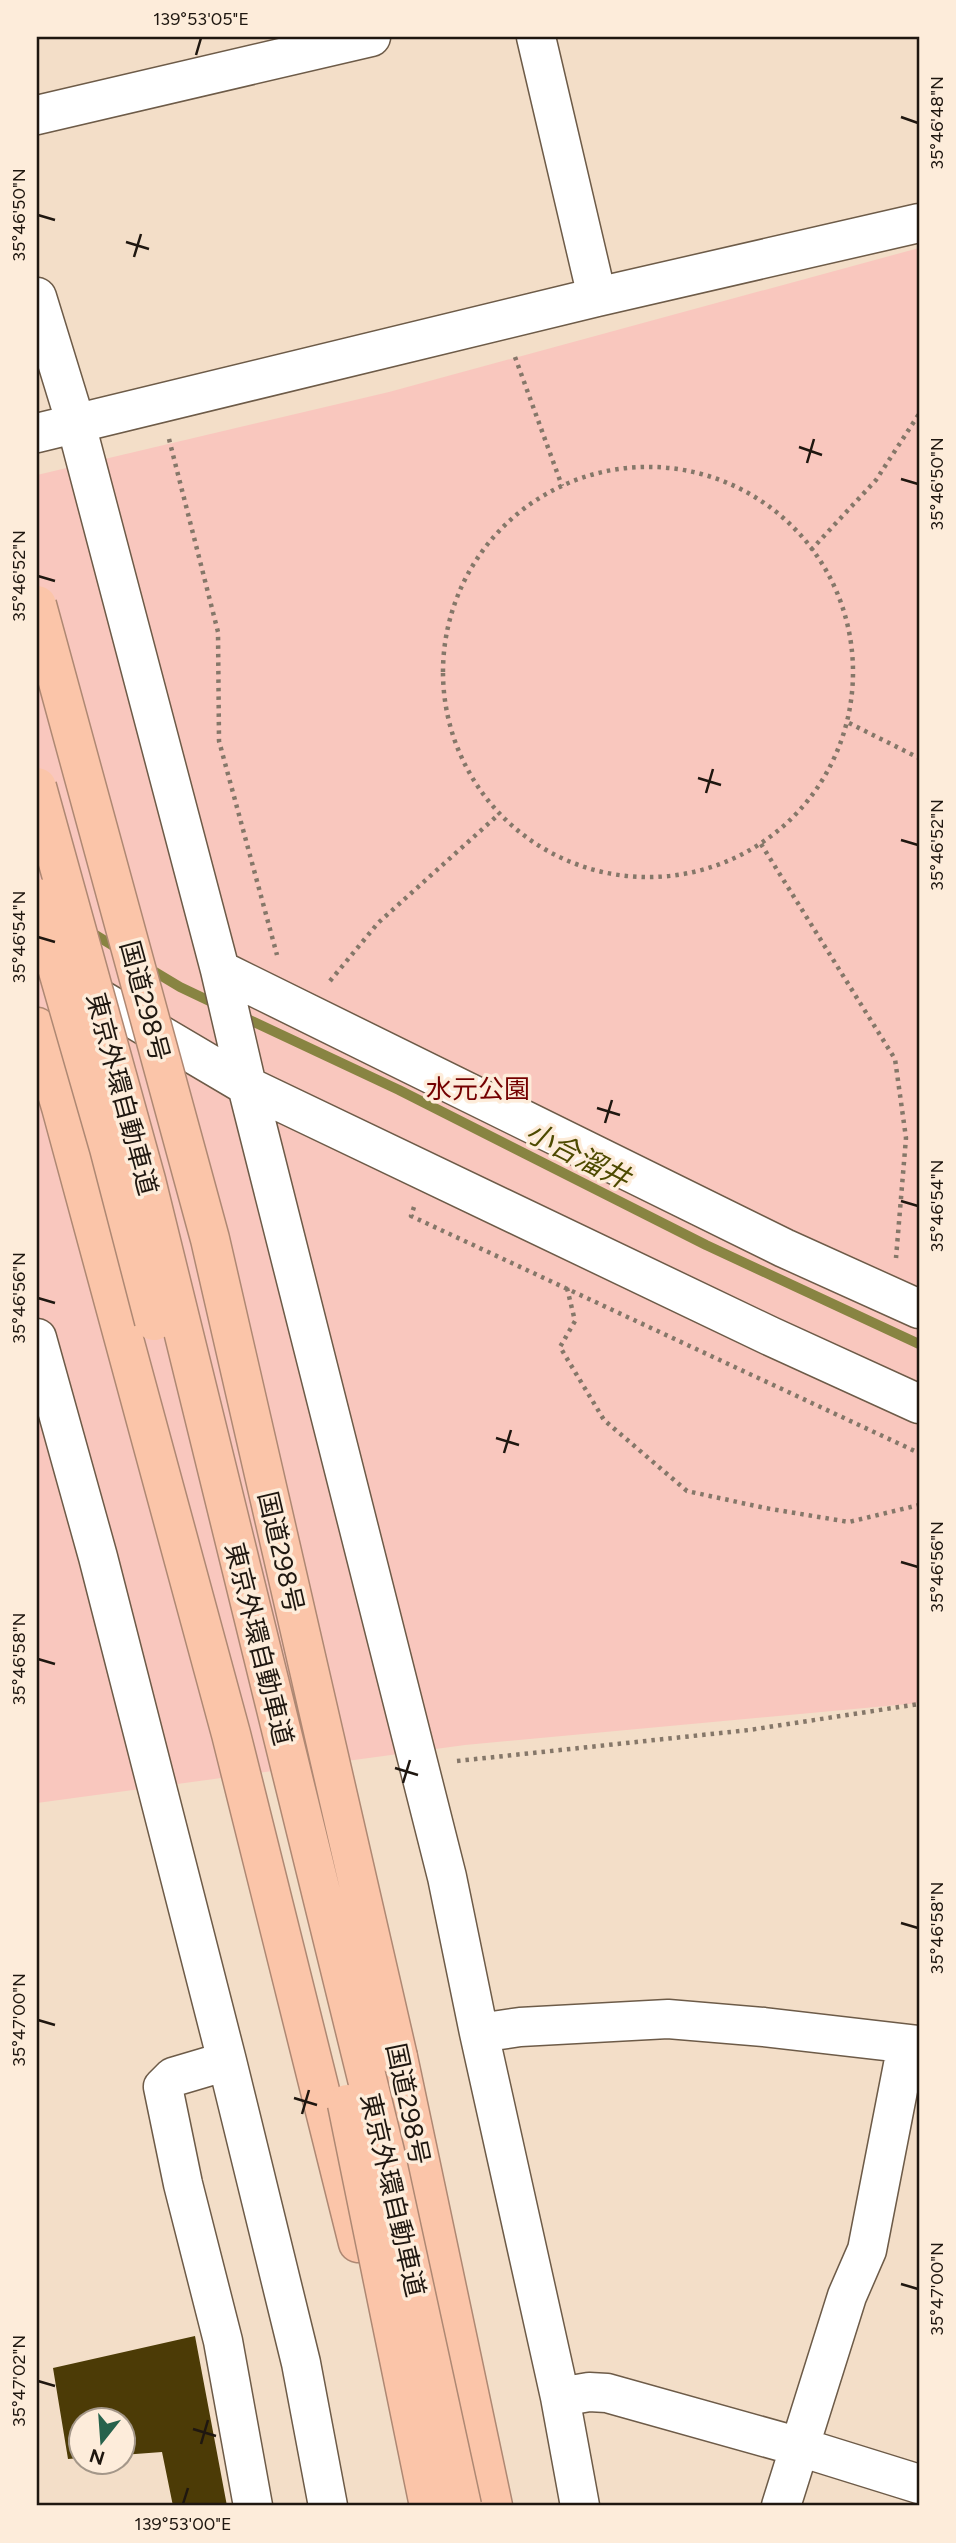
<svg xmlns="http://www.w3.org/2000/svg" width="956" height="2543" viewBox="0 0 956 2543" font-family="Figtree,'Noto Sans JP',sans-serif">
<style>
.green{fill:#f9c7be}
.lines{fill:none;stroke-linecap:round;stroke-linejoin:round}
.stream{stroke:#888442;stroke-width:10}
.building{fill:#4c3b06}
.minor-casing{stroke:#6d5b48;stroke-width:41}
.highway-casing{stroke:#ae8873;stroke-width:41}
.path{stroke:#857769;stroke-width:4.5;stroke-dasharray:3.5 5;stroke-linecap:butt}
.minor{stroke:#fff;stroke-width:38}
.highway{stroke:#fbc5a9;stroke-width:38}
.highway-bridge-casing{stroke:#ae8873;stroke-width:41;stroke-linecap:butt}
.highway-bridge{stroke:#fbc5a9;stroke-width:38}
.ticks{fill:none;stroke:#1f1710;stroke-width:2.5}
.labels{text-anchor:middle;stroke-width:7;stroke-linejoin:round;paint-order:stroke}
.street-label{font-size:26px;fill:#1f1710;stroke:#fdecda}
.park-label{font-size:26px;fill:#740000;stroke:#fdecda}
.water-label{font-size:28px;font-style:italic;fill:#4d4a00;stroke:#fdecda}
.neatline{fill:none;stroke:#1f1710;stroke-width:2.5}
.ticks-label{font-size:18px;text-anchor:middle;fill:#1f1710}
</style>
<rect width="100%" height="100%" fill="#f3dec8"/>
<path class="green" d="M919,248V1703L465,1745L37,1803V475L389,392Z"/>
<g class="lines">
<path class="stream" d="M89,931L120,950
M145,966L180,987L220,1006
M241,1016L399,1090L706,1245L919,1344"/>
</g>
<path class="building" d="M195,2336L227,2506H173L162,2452L122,2455V2420H80V2458L68,2459L53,2368Z"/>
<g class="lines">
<defs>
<path id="minor" d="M536,37L597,297
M37,115L371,37
M37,297L76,424L220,970L247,1086L447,1877L479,2033L560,2397L580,2506
M37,433L597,297L919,223
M220,970L784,1248L919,1309
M76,985L247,1086L770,1336L919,1404
M37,1338L98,1557L227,2061L301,2363L328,2506
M479,2033L520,2027L668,2019L764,2027L919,2045
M227,2061L173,2077L163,2087L183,2184L223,2341L253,2506
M560,2397L589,2392L607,2393L800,2447L919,2484
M781,2506L847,2296L867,2250L907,2044"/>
<path id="highway" d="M37,1027L61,1107L231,1734L358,2243
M398,2057L493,2506"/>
</defs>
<use href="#minor" class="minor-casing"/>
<use href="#highway" class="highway-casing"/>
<path class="path" d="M515,357L562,486
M169,439L218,632L219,741L277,955
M443 672a205 205 0 1 1 410 0a205 205 0 1 1-410 0Z
M811,550L876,480L919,414
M849,723L919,758
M761,844L895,1059L906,1138L896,1258
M330,981L378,923L498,815
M414,1207L411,1216L919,1453
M567,1288L575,1321L560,1347L604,1420L687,1491L765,1508L849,1522L919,1505
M457,1761L749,1730L919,1704"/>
<use href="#minor" class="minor"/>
<use href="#highway" class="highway"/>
<defs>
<path id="highway-bridge" d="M37,605L210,1239L398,2057
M37,787L146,1180L385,2152L462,2506
M37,898L109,1148L154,1321
M347,2104L429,2506"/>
</defs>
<use href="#highway-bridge" class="highway-bridge-casing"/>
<use href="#highway-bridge" class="highway-bridge"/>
</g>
<path class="ticks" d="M196,55L201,38M901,117L918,123M38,215L55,220M126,242L149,249M134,257L141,234M799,447L822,455M807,463L814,439M901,479L918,484M38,576L55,581M698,778L721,785M706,793L713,769M901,840L918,845M38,937L55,942M597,1108L620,1115M605,1123L612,1100M901,1201L918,1206M38,1298L55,1303M496,1438L519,1445M504,1453L511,1430M901,1562L918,1567M38,1659L55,1664M395,1768L418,1775M403,1783L410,1760M901,1923L918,1928M38,2020L55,2025M294,2098L317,2105M302,2114L309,2090M901,2284L918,2289M38,2381L55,2386M193,2429L216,2436M201,2444L208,2420M183,2504L188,2488"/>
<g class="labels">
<g class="street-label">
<text transform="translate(145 1001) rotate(75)" y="9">国道298号</text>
<text transform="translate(122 1094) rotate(75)" y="9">東京外環自動車道</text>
<text transform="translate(281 1552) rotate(77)" y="9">国道298号</text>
<text transform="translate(259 1644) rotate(76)" y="9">東京外環自動車道</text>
<text transform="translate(408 2104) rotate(78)" y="9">国道298号</text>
<text transform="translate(393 2195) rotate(77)" y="9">東京外環自動車道</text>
</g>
<g class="park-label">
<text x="478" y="1098">水元公園</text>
</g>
<g class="water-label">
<text transform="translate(578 1155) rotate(27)" y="10">小合溜井</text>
</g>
</g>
<rect width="956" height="2543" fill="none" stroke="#fdecda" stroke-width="77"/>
<g transform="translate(102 2441) rotate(197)"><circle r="33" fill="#fdecda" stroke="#a49789" stroke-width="2"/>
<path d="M0-5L12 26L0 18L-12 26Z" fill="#26624c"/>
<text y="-10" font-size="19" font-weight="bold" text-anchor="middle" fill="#1f1710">N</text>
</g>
<rect x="38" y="38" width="880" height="2466" class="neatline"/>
<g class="ticks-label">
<text x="201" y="25">139°53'05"E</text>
<text transform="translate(937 123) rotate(-90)" y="6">35°46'48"N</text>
<text transform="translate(19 215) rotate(-90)" y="6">35°46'50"N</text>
<text transform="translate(937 484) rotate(-90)" y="6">35°46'50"N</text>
<text transform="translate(19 576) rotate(-90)" y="6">35°46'52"N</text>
<text transform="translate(937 845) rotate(-90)" y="6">35°46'52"N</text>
<text transform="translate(19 937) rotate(-90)" y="6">35°46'54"N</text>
<text transform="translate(937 1206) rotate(-90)" y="6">35°46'54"N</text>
<text transform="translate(19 1298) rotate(-90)" y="6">35°46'56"N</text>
<text transform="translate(937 1567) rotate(-90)" y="6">35°46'56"N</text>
<text transform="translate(19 1659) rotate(-90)" y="6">35°46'58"N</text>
<text transform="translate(937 1928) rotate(-90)" y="6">35°46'58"N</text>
<text transform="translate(19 2020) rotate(-90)" y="6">35°47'00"N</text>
<text transform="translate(937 2289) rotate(-90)" y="6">35°47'00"N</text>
<text transform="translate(19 2381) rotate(-90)" y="6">35°47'02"N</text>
<text x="183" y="2530">139°53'00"E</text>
</g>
</svg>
